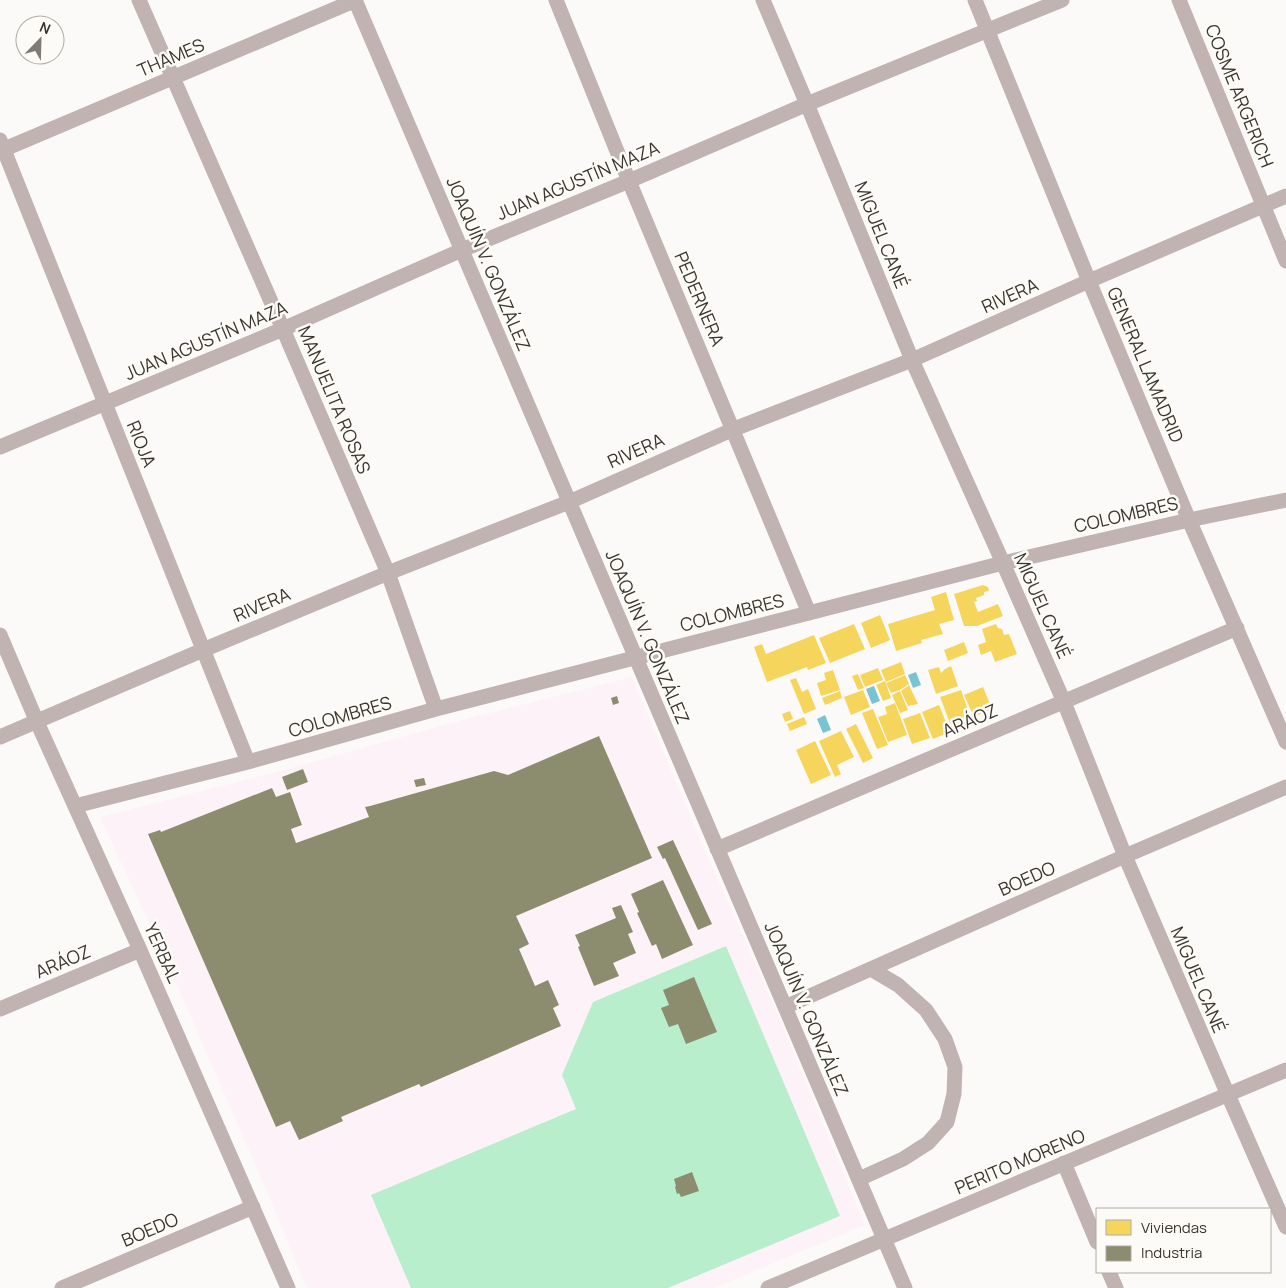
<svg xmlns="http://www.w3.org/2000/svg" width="1286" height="1288" viewBox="0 0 1286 1288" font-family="Manrope,sans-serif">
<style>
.industrial{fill:#fdf2f7}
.green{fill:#b9eecd}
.water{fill:#78c4d5}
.homes{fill:#f6d55c}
.industry{fill:#8c8c6e}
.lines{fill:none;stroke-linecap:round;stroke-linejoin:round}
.minor{stroke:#c1b3b1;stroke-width:15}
.labels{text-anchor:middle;stroke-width:5;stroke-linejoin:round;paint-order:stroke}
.street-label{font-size:18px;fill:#3b352f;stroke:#fdfbf7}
</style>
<rect width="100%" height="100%" fill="#fcfaf8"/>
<path class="industrial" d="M632,677L706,853L776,1010L865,1225L714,1288H306L271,1201L166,960L100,817L273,773L462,720Z"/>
<path class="green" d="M726,946L840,1216L668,1288H411L371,1195L576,1109L562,1075L593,1002Z"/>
<path class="water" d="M916,672L921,685L913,688L908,675Z
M874,686L880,701L872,704L866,689Z
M825,715L831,730L823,733L817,719Z"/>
<path class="homes" d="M983,585L988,587L989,591L984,592V595L976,598L977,601L974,602L978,612L998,604L1003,616L977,626H964L954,594Z
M946,592L954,620L939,624L943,634L921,640L922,643L896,651L888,624L935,610L931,597Z
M880,615L890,640L871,648L861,623Z
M854,624L865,649L830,663L819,638Z
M996,624L998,628L1002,629L1004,635L1009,634L1017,654L995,662L991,651L981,655L978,645L986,642L982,629Z
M814,635L826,663L808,670L807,667L767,682L754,647L762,644L766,654Z
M964,642L968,653L948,661L944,650Z
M901,662L905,674L886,682L881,670Z
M951,666L958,686L936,694L928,670L939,667L941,673L945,669Z
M878,668L883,680L865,687L860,675Z
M833,670L840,690L821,696L817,683L826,680L824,673Z
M858,674L864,688L858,690L852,676Z
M905,675L909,684L900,690L891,693L886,683Z
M796,678L802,692L808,689L816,709L804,714L790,680Z
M885,681L891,698L883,701L876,685Z
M909,685L918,704L908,706L901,691Z
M983,687L992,709L974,717L964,695Z
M863,690L870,707L851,715L844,697Z
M961,690L971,719L951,726L940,697Z
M840,691L842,698L825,705L822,698Z
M900,691L908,710L900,713L892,695Z
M895,703L907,735L888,742L878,717L887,714L885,707Z
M939,705L950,732L933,739L922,712Z
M873,709L888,745L877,749L862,713Z
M790,711L793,719L785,722L782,714Z
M920,713L930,738L912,744L903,719Z
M804,717L807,724L790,731L787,724Z
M856,724L873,758L863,763L846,729Z
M841,731L854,757L837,765L841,774L835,777L819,741Z
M815,741L831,775L811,784L796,750Z"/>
<path class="industry" d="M617,696L619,703L613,705L611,698Z
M599,736L652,858L516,916L529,944L519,949L535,986L548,980L559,1005L553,1008L561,1026L421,1087L419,1084L341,1117L343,1121L299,1140L290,1121L276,1127L148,834L160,830L161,832L272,788L276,797L290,792L302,825L291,829L296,843L369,817L365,807L370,806L494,771L508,775Z
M303,769L308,782L287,790L282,777Z
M424,778L426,785L416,787L414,780Z
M673,840L712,924L698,930L665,858L663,859L657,847Z
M663,880L693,945L662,959L656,944L652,946L637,913L639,912L631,894Z
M621,905L633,932L628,934L636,953L613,963L619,976L594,986L578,947L580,946L575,935L616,918L612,908Z
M694,977L717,1032L686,1044L678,1024L669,1027L661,1008L669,1005L663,990Z
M692,1172L699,1191L681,1197L679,1193L677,1194L675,1187L676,1186L674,1179Z"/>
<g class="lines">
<path class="minor" d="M139,0L283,329L388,573L436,709
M355,0L905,1288
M556,0L629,181L809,613
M763,0L807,104L912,360L1003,563L1064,702L1125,856L1222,1081L1286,1227
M975,0L1089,281L1189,520L1286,742
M1179,0L1286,261
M0,140L248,762
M0,151L356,0
M0,447L283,329L462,250L629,181L807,104L1062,0
M0,635L37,722L140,950L288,1288
M0,737L203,650L388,573L569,502L734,429L912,360L1089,281L1286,196
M75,806L248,762L436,709L1003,563L1189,520L1286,500
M717,849L1237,628
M785,1007L1125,856L1286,787
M0,1009L140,950
M1064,1163L1097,1242
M859,1179L903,1159L928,1143L947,1122L954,1094L955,1067L945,1039L926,1010L898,985L871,969
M1109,1272L1116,1288
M62,1288L253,1207
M768,1288L1286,1070"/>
</g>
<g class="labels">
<g class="street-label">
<text transform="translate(171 58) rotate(-23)" y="6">THAMES</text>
<text transform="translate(1239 96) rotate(68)" y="6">COSME ARGERICH</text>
<text transform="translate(578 181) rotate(-23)" y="6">JUAN AGUSTÍN MAZA</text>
<text transform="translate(881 235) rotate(68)" y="6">MIGUEL CANÉ</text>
<text transform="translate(488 264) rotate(67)" y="6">JOAQUÍN V. GONZÁLEZ</text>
<text transform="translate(1010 296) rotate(-24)" y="6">RIVERA</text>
<text transform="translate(699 299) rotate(67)" y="6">PEDERNERA</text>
<text transform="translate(206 341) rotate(-23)" y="6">JUAN AGUSTÍN MAZA</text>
<text transform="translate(1145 365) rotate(67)" y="6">GENERAL LAMADRID</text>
<text transform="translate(334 400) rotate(67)" y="6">MANUELITA ROSAS</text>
<text transform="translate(141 444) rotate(68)" y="6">RIOJA</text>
<text transform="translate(636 451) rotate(-24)" y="6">RIVERA</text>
<text transform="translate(1126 515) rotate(-13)" y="6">COLOMBRES</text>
<text transform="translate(262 605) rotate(-23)" y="6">RIVERA</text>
<text transform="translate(1042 606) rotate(66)" y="6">MIGUEL CANÉ</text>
<text transform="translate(732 613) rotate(-14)" y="6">COLOMBRES</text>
<text transform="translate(647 637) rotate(67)" y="6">JOAQUÍN V. GONZÁLEZ</text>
<text transform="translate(340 717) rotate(-16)" y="6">COLOMBRES</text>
<text transform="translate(970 721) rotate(-23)" y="6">ARÁOZ</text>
<text transform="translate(1027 879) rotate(-24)" y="6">BOEDO</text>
<text transform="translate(162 953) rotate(66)" y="6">YERBAL</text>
<text transform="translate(63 962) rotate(-23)" y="6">ARÁOZ</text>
<text transform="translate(1198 980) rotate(67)" y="6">MIGUEL CANÉ</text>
<text transform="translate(806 1009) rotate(67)" y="6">JOAQUÍN V. GONZÁLEZ</text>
<text transform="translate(1020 1162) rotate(-23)" y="6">PERITO MORENO</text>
<text transform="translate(150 1230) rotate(-23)" y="6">BOEDO</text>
</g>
</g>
<rect x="1096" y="1208" width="175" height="65" fill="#fdfbf7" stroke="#afaca7"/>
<rect x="1106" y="1220" width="25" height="15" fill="#f6d55c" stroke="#afaca7"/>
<text x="1141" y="1233" font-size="15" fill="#3b352f">Viviendas</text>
<rect x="1106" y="1246" width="25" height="15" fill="#8c8c6e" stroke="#afaca7"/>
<text x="1141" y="1258" font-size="15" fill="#3b352f">Industria</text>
<g transform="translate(40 40) rotate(23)"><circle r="24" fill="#fdfbf7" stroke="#afaca7"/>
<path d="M0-4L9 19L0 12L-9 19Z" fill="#7f7a75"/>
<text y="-8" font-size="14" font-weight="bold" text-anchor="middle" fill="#3b352f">N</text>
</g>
</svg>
